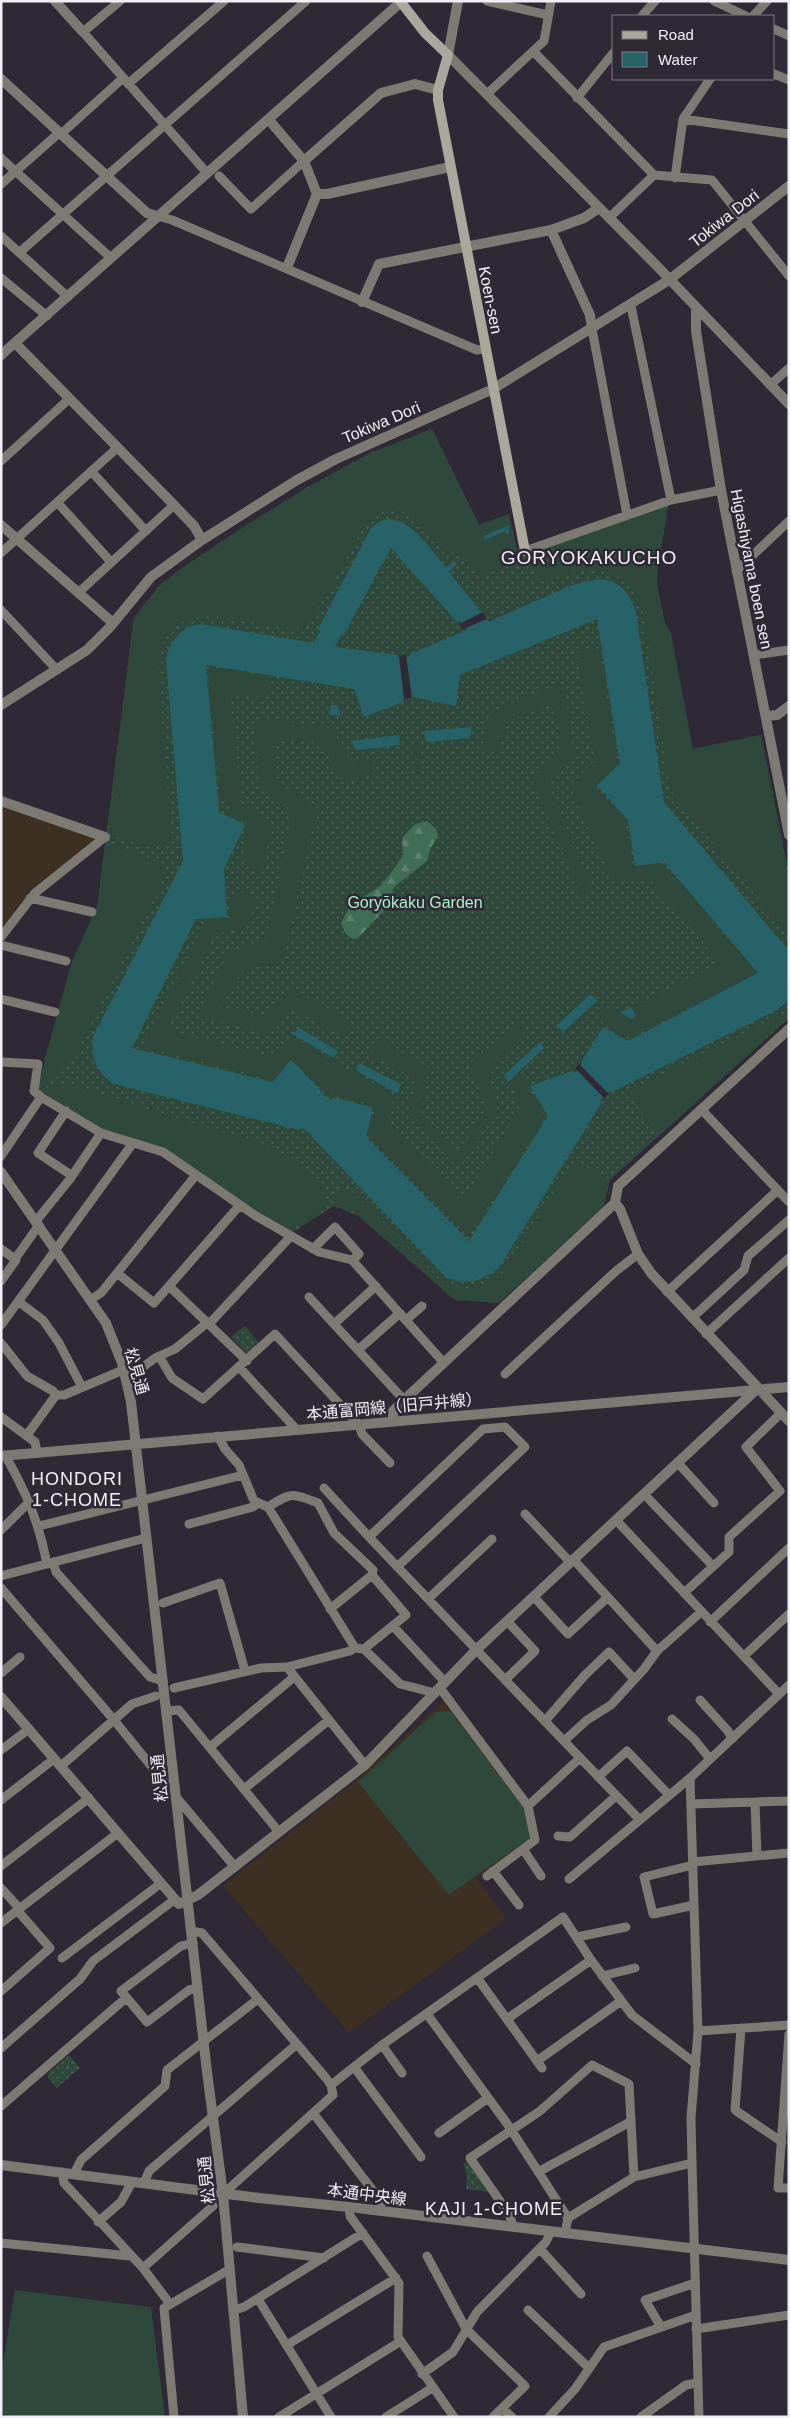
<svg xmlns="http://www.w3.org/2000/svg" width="790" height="2418" viewBox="0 0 790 2418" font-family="Helvetica,'Noto Sans JP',sans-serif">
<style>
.education{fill:#3e2f23}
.grass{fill:url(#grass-dots)}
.forest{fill:url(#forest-firs)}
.garden{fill:#2e493b}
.water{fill:#286269;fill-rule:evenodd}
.pier{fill:#2e2935}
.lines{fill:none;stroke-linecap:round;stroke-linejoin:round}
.minor{stroke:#7c7a73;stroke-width:9}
.tertiary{stroke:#7c7a73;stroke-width:10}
.secondary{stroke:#aaa79c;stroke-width:10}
.labels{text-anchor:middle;stroke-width:5;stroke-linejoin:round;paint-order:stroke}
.street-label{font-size:16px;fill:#f1eef6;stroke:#2e2935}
.park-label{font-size:16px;fill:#a8f1ca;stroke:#2e2935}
.neighbourhood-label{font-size:18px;letter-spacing:1px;fill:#f1eef6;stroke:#2e2935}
.quarter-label{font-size:19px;letter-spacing:1px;fill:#f1eef6;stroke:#2e2935}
</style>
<defs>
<pattern id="grass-dots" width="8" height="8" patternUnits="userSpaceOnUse" patternTransform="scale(1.25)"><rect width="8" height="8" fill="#2e493b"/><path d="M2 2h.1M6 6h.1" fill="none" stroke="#4d6458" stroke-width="1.8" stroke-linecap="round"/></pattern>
<pattern id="forest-firs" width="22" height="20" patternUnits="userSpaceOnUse" patternTransform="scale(1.25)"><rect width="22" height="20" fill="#416d56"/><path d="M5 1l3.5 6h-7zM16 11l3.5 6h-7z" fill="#5d826f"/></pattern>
</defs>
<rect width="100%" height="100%" fill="#2e2935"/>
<path class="education" d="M1,805L98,839L29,891L1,930Z
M444,1700L527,1811L531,1838L477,1878L506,1919L349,2033L223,1886L357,1780Z"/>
<path class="grass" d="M432,429L479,525L509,514L519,558L668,505L656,580L691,749L761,735L789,875V1018L610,1180L603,1207L499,1303L455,1300L357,1215L334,1206L293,1232L164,1148L99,1128L38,1089L73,961L97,907L134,618L159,586L183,567L304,489L368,454Z
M245,1326L259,1343L250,1352H245L231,1337Z
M69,2055L80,2068L57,2088L48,2078V2073Z
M467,2161L488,2192L466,2189L467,2175L463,2164Z"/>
<path class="forest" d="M427,821L436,829L438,836L431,848L427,861L394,887L386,908L358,938L353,939L346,934L341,924L347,911L361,898L379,887L391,873L403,855L402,838L415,824Z"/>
<path class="garden" d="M432,429L479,525L509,514L516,552C508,568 494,573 477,575C471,569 463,557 455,553C450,551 445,553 441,549C417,527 402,492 366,522C354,543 320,614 303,625C295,631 283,627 274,626C226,618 163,596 158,667L171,836L165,844C152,847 116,842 108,831L133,623C147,577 318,480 366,457C387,446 410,438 432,429Z
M660,507L666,511L667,515C660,554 647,598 671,633L693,749L761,735L789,882V936L674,796L668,779L644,616C629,560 584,565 539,582L535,580V558L538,552Z
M595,648L599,650L617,762L595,782L594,787L624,820L633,867L663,866L755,971L753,975L630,1037L602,1022L599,1017L606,1007L619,1014L717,965L719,961L652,882L649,880L616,882L612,880L570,786L595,760L577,655L579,650Z
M212,667L268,677L269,679L267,696L263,699L234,693L230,696L241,803L270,821L271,824L263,868L260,871L250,869C240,854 247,840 246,824L232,816L229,803L220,792L208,671Z
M558,684L563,686L565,690L574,754L572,758L551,778L549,786L581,863L593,886L589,892L583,895L580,893L532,781L563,749L553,705L550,704L507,722L498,753L485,751L482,748L490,714L494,710Z
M262,718L332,728L349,759L352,762L370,760L373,762L374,771L371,775L343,782L339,780L324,746L321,743L278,740L275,743L277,783L317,806L284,957C272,969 252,963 241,974C233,982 228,995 222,1004L223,1007L265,1016L293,990L349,1020L350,1024L344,1035H339L295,1009L292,1010L263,1034L200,1016L199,1013L228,953L267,939L292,812L290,809L260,789L254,723Z
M418,743L422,775L416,776L411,744Z
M110,844C130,849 157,856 165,876L76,1053L54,1078L40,1085L45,1058L72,961L97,907L105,847Z
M238,891L251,894L254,898C252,905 253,915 249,922C244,933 222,929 214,937L169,1027L171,1031L269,1056L292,1038H295L392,1095L393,1100L388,1121L460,1199L464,1200L521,1106L510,1083L519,1076L522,1077L544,1115V1120L472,1231L466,1233L463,1231L370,1137L369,1134L376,1108L374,1105L337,1095L321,1087L292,1058H289L271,1079L145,1048L143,1045L206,923L229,918L234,894Z
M782,1015L786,1019L784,1021L662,1133H658L635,1103L631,1090Z
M517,1025L524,1034L523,1037L487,1070L498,1106L460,1166H456L410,1116L409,1113L417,1082L416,1079L373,1056L372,1052L378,1042L382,1041L429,1068L421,1112L422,1116L456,1149H460L488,1109L469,1067L470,1064L513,1026Z
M58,1083L82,1088C121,1100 160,1113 199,1125C237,1136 281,1147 311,1173C318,1180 322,1187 324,1196C328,1205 322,1213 314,1218C303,1224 295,1229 282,1227L229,1193L131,1138L101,1127L43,1092L51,1085Z
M577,1162L610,1180L603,1207L497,1303L452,1298L356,1212L335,1205L333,1197L341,1189H350L442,1282C462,1294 486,1287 503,1273L572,1164Z
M450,1711L526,1811L530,1838L449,1895L358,1782L436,1712Z
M15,2290L151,2307L165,2417H18L1,2414V2375Z"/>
<path class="water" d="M387,519C414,520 430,549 446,568L455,561L457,564L449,572L489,622C508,613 526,605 545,597C579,582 621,560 636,613L664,802L789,951L787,1002L777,1010L612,1092L610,1091L600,1100L602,1102L500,1266C487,1280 464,1287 446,1277L311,1136L312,1134L301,1128L299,1130L114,1084C97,1074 90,1057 93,1037L183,861L166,661C167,643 182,626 201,624L314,643L320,631L318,629L371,528L379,522ZM391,548L457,622L460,621L467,630L410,654V657L398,658L397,655L335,647L341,635L343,636ZM597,619L620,764L597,785L628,820L635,866L664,862L758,973L628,1041L603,1027L582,1061L583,1063L575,1073L572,1071L530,1086L548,1116L469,1241L366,1137L373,1108L333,1097L332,1100L320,1093L321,1091L291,1060L273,1082L132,1048L196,919L227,917L224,869L245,825L219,812L206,665L354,689L364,717L403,702V699L414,697L456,706L460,675Z
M509,525V533L506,534L505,531L485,540L484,536Z
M331,705H337L341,716L329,715Z
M472,727L470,738L426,742L424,731Z
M399,735L400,745L356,750L351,741Z
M590,995L598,1000L563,1032L557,1025Z
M631,1007L636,1016L632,1019L620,1013Z
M299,1028L338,1051L334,1058L292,1034Z
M540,1042L544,1048L508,1082L504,1075Z
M359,1063L401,1084L398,1094L356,1070Z"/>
<path class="pier" d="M483,612L487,619L463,629L459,624Z
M406,655L412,698L404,699L399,656Z
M579,1064L609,1094L604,1098L575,1068Z"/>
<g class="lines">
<path class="minor" d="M120,1L83,32L207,173
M487,1L548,15
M714,1L746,16
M642,16L655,1
M753,16L767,1
M774,29L789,36
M533,51L654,175L712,180L789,276
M774,74L789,80
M128,84L224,1
M487,94L544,41L551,1
M577,98L614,52
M683,119L789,134
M61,134L123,78
M1,158L111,258
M219,176L251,209L304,161
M675,178L683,119L710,79
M1,184L59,133
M157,216L172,220L477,350L485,349
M609,218L654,175
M1,236L68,297
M20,252L306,1
M1,278L47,316
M631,306L671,500
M592,329L627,515
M770,385L789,368
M1,461L69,399
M91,471L146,531
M57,502L111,562
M525,551L671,500L721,490
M1,553L117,448
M736,571L789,521
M78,593L174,505
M1,610L57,670
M754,655L789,650
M30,898L92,912
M1,937L35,893L105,837
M1,945L66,961
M1,999L55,1012
M1,1062L38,1064L34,1091L41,1097L101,1133L163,1152L256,1216L319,1252L352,1260L444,1363
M701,1109L789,1202
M66,1111L38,1153L71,1175
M1,1156L41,1097
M240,1205L169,1286L247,1361
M36,1221L70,1179L101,1133
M1,1249L16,1260L1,1281
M313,1249L335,1227L359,1254L353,1260
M15,1259L39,1225
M117,1273L154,1303L169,1286
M667,1292L778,1190
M309,1297L404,1400
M91,1299L101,1293L196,1175
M19,1302L43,1320L59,1343L82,1387
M692,1318L744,1270L748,1256L789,1220
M406,1320L422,1306
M210,1323L291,1236
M334,1324L376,1286
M1,1325L133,1143
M706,1334L789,1258
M1,1343L27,1376L53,1391L56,1395H64L123,1370
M358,1350L400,1313
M159,1356L172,1378L203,1399L275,1334L359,1425L362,1434L390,1463
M239,1367L297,1430
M505,1374L616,1271L638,1254
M125,1375L135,1373L155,1358L175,1349L208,1322
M1,1417L35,1442L37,1452
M27,1435L56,1395
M218,1436L225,1449L239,1465L254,1501L268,1507L355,1648
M5,1455C27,1494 38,1520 47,1564
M678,1463L714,1503
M324,1488L369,1537
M644,1494L713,1566
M268,1507C291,1492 292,1493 318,1503L334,1533L373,1570L372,1575L330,1609
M525,1514L570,1562
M616,1520L779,1694
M189,1524L253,1507L257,1504
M39,1526L243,1475
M1,1530L29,1502
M573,1559L657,1651
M53,1562L56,1572L150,1677L163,1681
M397,1567L525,1447L505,1427L483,1429L369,1537C459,1632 549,1726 640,1820
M1,1576L146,1538
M1,1588L114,1720L165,1783
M684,1593L729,1552V1537L780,1491L746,1447L781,1413
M534,1597L568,1634L607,1598
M428,1599L492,1539
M163,1603L220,1583L245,1671
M710,1622L789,1548
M393,1626L445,1682
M364,1649L400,1684L435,1693
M744,1656L789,1614
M287,1667L365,1765
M1,1673L20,1657
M505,1680L535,1651L507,1621
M174,1688L261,1668L287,1667L350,1651L355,1648L364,1649L406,1615L372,1575
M440,1688L528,1806L535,1840L487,1876
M700,1700L728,1731L732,1739
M167,1711L179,1710L279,1832
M672,1719L694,1739L710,1759
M545,1721L585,1675L609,1652L634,1679
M564,1741L587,1720L611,1705L644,1669L657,1651L701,1612
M210,1747L294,1677
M1,1750L29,1729
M61,1766L132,1704L156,1696
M598,1777L627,1751L669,1795
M690,1778L698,2031L691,2118L692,2163L699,2417
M244,1789L329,1720
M176,1797L235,1867
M1,1800L54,1759
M691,1804L755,1802
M528,1806L580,1758
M558,1836L570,1837L616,1796
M523,1849L541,1876
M757,1856L755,1802L789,1801
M693,1862L789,1853
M693,1865L644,1877L653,1914L694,1905
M1,1866L89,1798
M493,1871L519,1905
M569,1879L690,1778L789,1685
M1,1888L19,1908
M1,1923L118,1833
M191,1931L202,1933L326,2078L331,2085L333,2095L223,2194
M577,1937L626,1927
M193,1943L181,1946L121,1991L147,2022L189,1990L198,1988
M62,1958L156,1887
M602,1976L635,1968
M478,1979L542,2068
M1,1991L50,1948L17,1910
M427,2014L508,2125L568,2218
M507,2019L591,1960
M741,2028L735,2110L782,2142
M698,2031L789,2025
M789,2034L778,2188H789
M382,2045L402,2073
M1,2048L80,1979L93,1961L170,1903
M537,2061L621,2001
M354,2067L421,2157
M331,2085L382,2045L563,1917L591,1960L632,2015L696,2064
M1,2106L126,1998
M313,2113L381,2201L380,2211
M439,2133L488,2098
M62,2172L64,2183L143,2268L170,2304
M538,2172L630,2122
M74,2174L81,2160L165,2086L167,2070L258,1999
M144,2183L149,2171L297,2044
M349,2207L350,2216L399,2283L398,2337L454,2417
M98,2222L121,2202L132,2182
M513,2226L509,2214L470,2158L540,2111L592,2065L629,2084L634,2177
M565,2233L568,2218L634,2177L692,2163
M1,2243L130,2256
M237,2247L324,2258
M540,2249L581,2294
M427,2256L466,2329L525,2386L493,2417
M143,2268L213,2206
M258,2299L331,2417
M234,2310L244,2307L363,2233
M528,2310L589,2368
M661,2327L645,2300L695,2283
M696,2329L789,2315
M287,2345L396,2278
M422,2374L453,2352L477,2312L546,2242L551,2231
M503,2409L512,2417
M174,2417L164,2308L230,2269
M279,2417L401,2341
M386,2417L432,2388
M549,2417L575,2389L604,2347L696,2315
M641,2417L686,2385L697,2383"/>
<path class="tertiary" d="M55,1L83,32
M458,1L448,55L656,265L789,404
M1,79L147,213L157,216
M269,120L304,161L317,194L288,265
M304,161L381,93L415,84L438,90
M317,194H327L450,167
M551,230L590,315L592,329
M362,302L379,264L551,230L584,218L599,208
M696,308V331L721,490L789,835
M16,344L174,505L194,526L202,540
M1,355L401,2
M1,525L113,623
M1,705L87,650L110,627L151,577L202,540L297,480L336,459L493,389L669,280L789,186
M766,716L777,715L789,706
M1,801L105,837
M789,1029L618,1186L615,1203L620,1209L638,1254L651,1273L789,1421
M1,1172L106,1323L122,1363L131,1402L207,2072L223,2194L243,2417
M393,1421V1411L404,1400L615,1203
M1,1456L789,1387
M1,1697L179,1904L198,1895L365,1765L476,1650L757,1389
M1,2165L259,2198L349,2207L789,2260"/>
<path class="secondary" d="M400,1L425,33L448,55L438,90V100L525,551"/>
</g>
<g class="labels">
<g class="street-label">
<text transform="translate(724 218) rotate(-38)" y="6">Tokiwa Dori</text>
<text transform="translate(491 300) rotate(79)" y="6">Koen-sen</text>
<text transform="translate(381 422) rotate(-23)" y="6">Tokiwa Dori</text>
<text transform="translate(752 569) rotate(79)" y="6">Higashiyama boen sen</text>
<text transform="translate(137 1371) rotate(74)" y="6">松見通</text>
<text transform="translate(394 1406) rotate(-5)" y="6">本通富岡線（旧戸井線）</text>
<text transform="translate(159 1778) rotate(-96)" y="6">松見通</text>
<text transform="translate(206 2180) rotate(-96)" y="6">松見通</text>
<text transform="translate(367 2194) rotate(7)" y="6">本通中央線</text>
</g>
<g class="park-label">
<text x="415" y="908">Goryōkaku Garden</text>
</g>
<g class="neighbourhood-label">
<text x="77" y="1485">HONDORI<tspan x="77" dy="21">1-CHOME</tspan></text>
<text x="494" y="2215">KAJI 1-CHOME</text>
</g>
<g class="quarter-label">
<text x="589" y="564">GORYOKAKUCHO</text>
</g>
</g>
<rect width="790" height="2418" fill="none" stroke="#f1eef6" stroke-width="5"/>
<rect x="612" y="15" width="162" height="65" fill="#2e2935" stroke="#7c7882"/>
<rect x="622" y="31" width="25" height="8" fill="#aaa79c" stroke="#7c7882"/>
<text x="658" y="40" font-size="15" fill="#f1eef6">Road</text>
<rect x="622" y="52" width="25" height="15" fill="#286269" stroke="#7c7882"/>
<text x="658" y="65" font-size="15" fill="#f1eef6">Water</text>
</svg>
